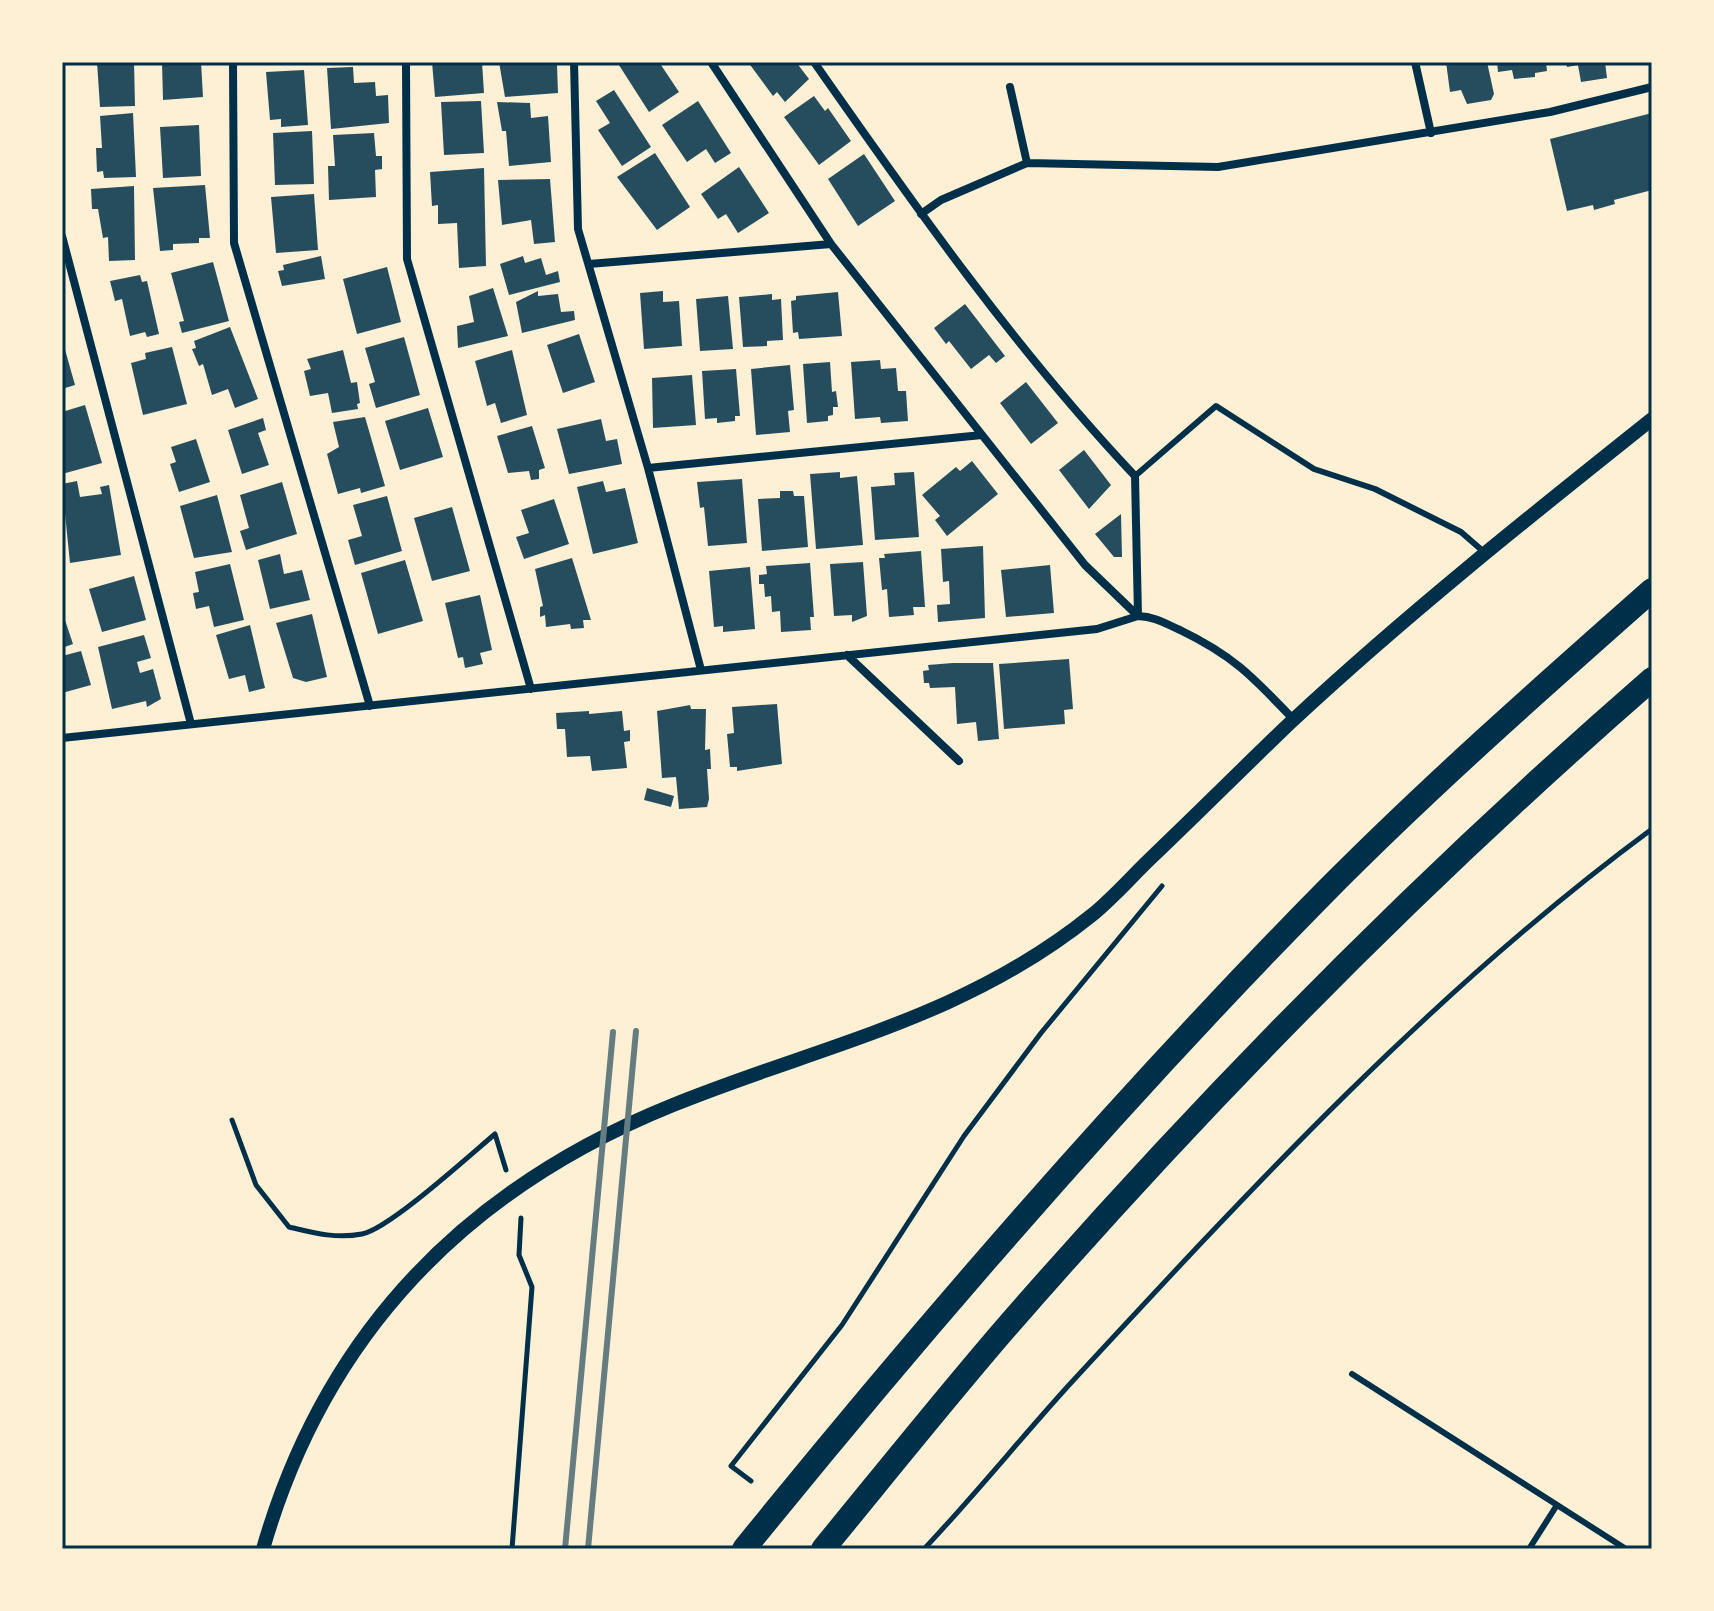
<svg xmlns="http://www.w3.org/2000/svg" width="1714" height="1611" viewBox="0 0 1714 1611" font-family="Jost,sans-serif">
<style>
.building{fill:#264d5e}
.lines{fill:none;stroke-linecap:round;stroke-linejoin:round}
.path{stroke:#003049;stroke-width:5}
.service{stroke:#003049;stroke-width:6}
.minor{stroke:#003049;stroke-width:8}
.tertiary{stroke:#003049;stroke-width:14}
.motorway{stroke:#003049;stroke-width:24}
.rail{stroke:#657d81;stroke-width:6}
.neatline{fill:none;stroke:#003049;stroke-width:3}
</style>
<rect width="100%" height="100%" fill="#fdf0d5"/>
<path class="building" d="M97,62H134L135,106L100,107Z
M162,62H201L203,97L163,100Z
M432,62H482L484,93L435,97Z
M499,62L557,65L558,93L505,97Z
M617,62H659L679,92L649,112Z
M748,62H796L809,79L785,102L777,92L773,96Z
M1446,62H1487L1494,94L1491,100L1467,104L1461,90L1450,92Z
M1497,62H1546L1547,71L1535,73V77L1514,79L1512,70L1498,72Z
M1566,62H1605L1607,78L1581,82L1578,65L1567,67Z
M353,67L354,83L375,82L376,96L388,95L389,123L331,129L327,68Z
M304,70L308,125L281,127V119L270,120L266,72Z
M614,90L651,147L622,166L598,130L610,123L596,101Z
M814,96L825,111L828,108L851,141L819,165L784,117Z
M481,101L484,153L444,155L441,102Z
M698,101L731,153L715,163L706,149L687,162L662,125Z
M497,102L530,103L531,118L548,116L551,162L509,166L506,131H502Z
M133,113L136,177L104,178L103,171L97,172L96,148H102L100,116Z
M1652,113V190L1614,200L1615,204L1594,210L1593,205L1567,211L1550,139Z
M199,125L201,176L163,178L160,127Z
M312,131L314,184L275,185L273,133Z
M374,133L376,156H382V169L375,170L376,197L329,200L328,166H335L333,135Z
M655,153L690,207L657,230L617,177Z
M864,154L895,201L858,226L828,179Z
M739,167L769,213L738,233L726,214L718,219L701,194Z
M484,168L486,266L459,268L457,223L438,224V205L432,206L430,172Z
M550,179L555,242L534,244L531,220L502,225L498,180Z
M205,185L210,238H199V243L173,244V250L160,251L153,188Z
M134,186L135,260L109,261L108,237L103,238L98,209H92L91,189Z
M314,194L318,250L276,253L271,197Z
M321,256L325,279L282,286L278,271L284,270L283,265Z
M523,256L525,263L541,258L546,275L558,271L560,282L509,295L500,264Z
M213,262L229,321L182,333L179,322L184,321L171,273Z
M387,267L401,322L357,334L343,279Z
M140,275L142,282L147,281L159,334L147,337L145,332L130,336L122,299L115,301L110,281Z
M493,288L508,336L458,348L457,326L474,322L469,296Z
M538,291V296L558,294L561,312L574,311L575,320L522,333L516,302Z
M663,291V302L679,301L682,346L644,349L640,293Z
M838,292L842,336L799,339L798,332L793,333L791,301L796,300V296Z
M772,294V300L781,299L783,340L767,341V346L743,347L739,297Z
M728,296L733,349L700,351L696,299Z
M965,304L1005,356L996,363L989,355L971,369L949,341L946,344L934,328Z
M230,327L258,399L235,408L228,389L212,395L203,364L199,366L192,349L196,348L194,341Z
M579,334L595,382L563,393L547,345Z
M404,337L420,395L376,408L369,384L375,382L365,348Z
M62,339L75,385L62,389Z
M172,347L187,404L143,415L131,363L146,359L145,353Z
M343,350L351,383L357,382L360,403L357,404L358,409L332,413L328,393L310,396L304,371L311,369L307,359Z
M512,350L527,415L501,423L495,403L487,406L475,361Z
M880,360L881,369L896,368L898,391H906L908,421L881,423L880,417L855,419L851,362Z
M830,362L832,392L836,391L838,407H833V415L828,416V421L807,423L803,364Z
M790,365L794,410L788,411L790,432L756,435L751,369Z
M736,369L740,416H735V421L717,423V418L705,419L702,371Z
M692,375L696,425L653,428L652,378Z
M1026,382L1058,423L1031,444L1000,403Z
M85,405L102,463L62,474V412Z
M428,408L443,457L400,470L385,421Z
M365,417L385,486L361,493L360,488L338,494L327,454L339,447L333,422Z
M263,418L266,430L258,433L269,465L242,474L228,430Z
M601,419L606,441L617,439L622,464L569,474L557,429Z
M532,426L545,468L539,470V479L531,480L529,471L508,473L497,436Z
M196,439L210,482L179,492L170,464L176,462L171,447Z
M1084,450L1111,485L1089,509L1059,470Z
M972,461L998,494L947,536L935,520L940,516L922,495L956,467L960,471Z
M840,472V478L857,476L863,545L816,549L810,474Z
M914,472L919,537L875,540L871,487L895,485L894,473Z
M742,479L747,543L708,546L704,507L700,508L697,482Z
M77,481L80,497L102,494L100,487L109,485L121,555L70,563L62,484Z
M603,481L606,492L625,488L638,543L593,554L577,487Z
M282,482L297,534L246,550L240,531L249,528L240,495Z
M780,491H793L794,496H804L808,547L762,551L758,499L780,498Z
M217,495L232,552L194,558L180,506Z
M387,496L402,551L355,565L348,540L362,536L353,505Z
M554,499L569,544L524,559L516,537L529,533L521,510Z
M452,507L470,571L432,581L414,518Z
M1121,514L1122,557H1114L1095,534Z
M983,546L985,618L938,622L937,605L950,604L949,581L943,582L941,549Z
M921,551L925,607H913L914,615L889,617L887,589L882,590L879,558H885L884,554Z
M280,554L284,574L302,570L310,600L270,609L258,560Z
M572,558L591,620H583L584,628L571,629L570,624L546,627L545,615L540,617V607L543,606L535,569Z
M405,560L423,621L378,634L361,573Z
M863,562L867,616L852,622V615L834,616L830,564Z
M810,563L814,617H810L811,630L781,632L780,611L772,612L771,596L765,597L764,584H759V575L767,574L766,566Z
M230,564L244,620L214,627L209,606L196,609L193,593L199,592L195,572Z
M1050,565L1054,613L1006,617L1001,570Z
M750,567L755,629L723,632V626L714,627L709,571Z
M134,576L146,620L102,632L89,589Z
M480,595L492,650L480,653L483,664L465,668L463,657L458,658L445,603Z
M62,611L73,644L62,648Z
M312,614L327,677L306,682L293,678L276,623Z
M250,625L265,688L249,692L245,675L229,679L216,635Z
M144,635L151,658L137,662L140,673L153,669L161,699L147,707L146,701L112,709L98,647Z
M81,651L91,685L62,693V656Z
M1069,659L1073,709L1064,710L1065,724L1004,729L999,664Z
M953,663H993L999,739L978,741L976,722L957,724L955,687L930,688L929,683H924L923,671L929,670L928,665Z
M777,704L782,764L737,771V767H730L727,734L734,733L732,707Z
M690,705L691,709H706L705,750L710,749L711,769H707L709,799L707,807L679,809L676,777L662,778L657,711Z
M589,711V714L622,711L624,731L630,730V741L624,742L627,768L592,771L590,756L567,757L565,729H557L556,713Z
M647,788L674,796L671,807L644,800Z"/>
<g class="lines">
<path class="path" d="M232,1120L256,1185L289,1227C314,1233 336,1239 362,1234C389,1229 470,1155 495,1134L506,1170
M751,1481L731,1466L842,1325L964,1136L1041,1033L1162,886
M512,1549L532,1287L519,1255L521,1218
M924,1549C974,1496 1020,1439 1069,1385C1251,1188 1435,989 1652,829"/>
<path class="service" d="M1135,476L1216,406L1314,469L1375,489L1461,532L1484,552
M1352,1374L1626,1549
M1529,1549L1557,1505"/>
<path class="minor" d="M233,62L234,243L370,706
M406,62L407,259L531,689
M574,62L578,229L648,468L701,670
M711,62L831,244L1085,565L1138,616C1156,617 1164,623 1180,630C1234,656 1253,677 1294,720
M1415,62L1431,133
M1010,87L1027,163
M921,214L941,200L1027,163L1218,167L1550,112L1652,87
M62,236L191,724
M589,264L831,244
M648,468L982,435
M847,655L959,761
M62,738L1097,629L1138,616L1135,476C1015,349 914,205 814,62"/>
<path class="tertiary" d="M263,1549C325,1333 467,1188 673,1105C821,1045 963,1019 1092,915C1113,898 1132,876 1152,857C1198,813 1244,767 1291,722C1406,615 1529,517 1652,419"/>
<path class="motorway" d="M744,1549C928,1322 1120,1100 1325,892C1429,787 1541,688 1652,590
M823,1549C883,1476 942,1402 1004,1330C1205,1099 1421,880 1652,679"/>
<path class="rail" d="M565,1549L613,1032
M588,1549L636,1031"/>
</g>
<rect width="1714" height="1611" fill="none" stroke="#fdf0d5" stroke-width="128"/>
<rect x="64" y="64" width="1586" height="1483" class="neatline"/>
</svg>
